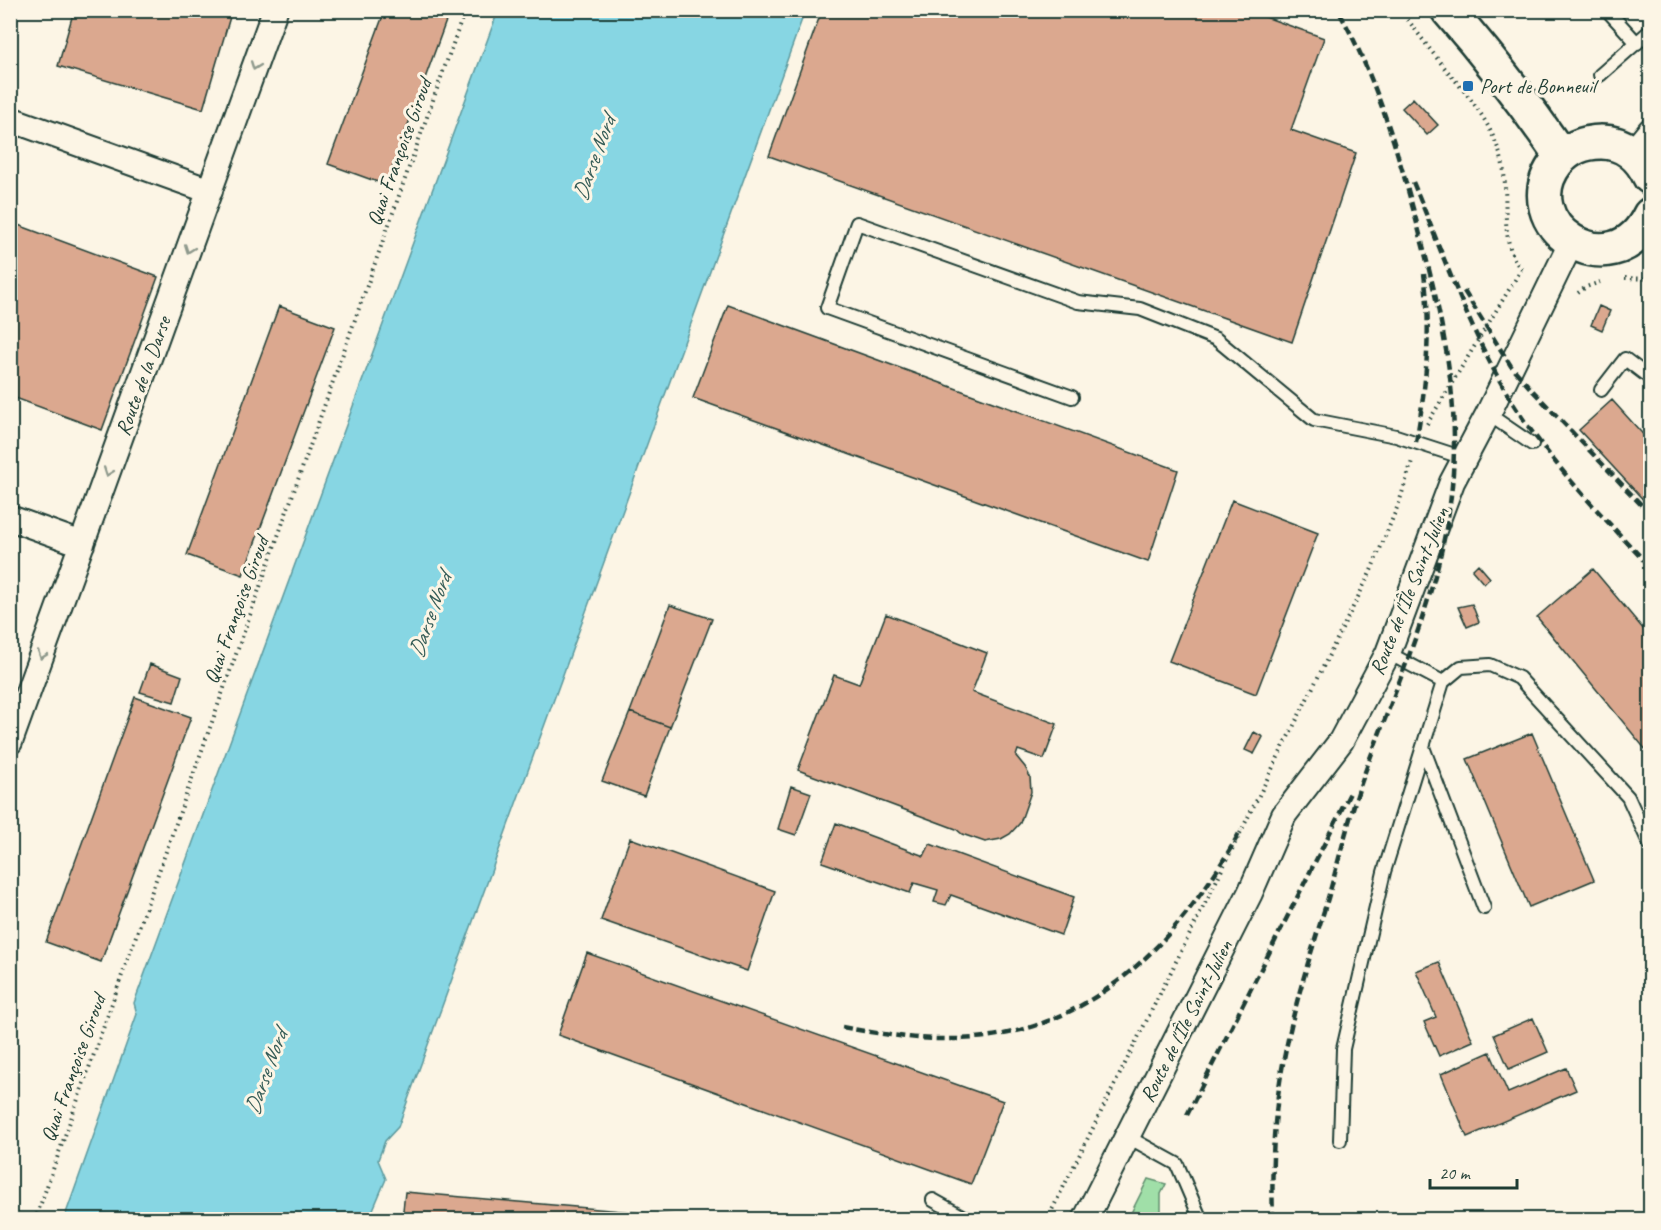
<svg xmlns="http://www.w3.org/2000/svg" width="1661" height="1230" viewBox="0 0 1661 1230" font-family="Caveat,sans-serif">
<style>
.green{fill:#a0dfa8;stroke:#608e6e;stroke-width:1.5}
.water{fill:#87d6e3;stroke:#5d999d;stroke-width:1.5}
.building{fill:#dba88f;stroke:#1f3d34;stroke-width:1.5}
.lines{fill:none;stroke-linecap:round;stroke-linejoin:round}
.service-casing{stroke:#1f3d34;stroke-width:16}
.minor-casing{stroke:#1f3d34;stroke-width:28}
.secondary-casing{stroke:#1f3d34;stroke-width:38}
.path{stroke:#1f3d34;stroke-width:4;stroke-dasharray:1.5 4.5;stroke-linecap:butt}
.service{stroke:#fcf5e5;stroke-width:12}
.minor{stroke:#fcf5e5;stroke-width:24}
.secondary{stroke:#fcf5e5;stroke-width:33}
.rail{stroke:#1f3d34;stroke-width:4.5;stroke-dasharray:9 4.5;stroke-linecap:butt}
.oneway{stroke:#8e998c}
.poi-dot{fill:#1f6fb2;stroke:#fcf5e5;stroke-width:2}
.labels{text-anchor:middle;stroke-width:6;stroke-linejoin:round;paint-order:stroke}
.poi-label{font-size:21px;fill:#1f3d34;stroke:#fcf5e5;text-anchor:start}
.street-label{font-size:21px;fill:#1f3d34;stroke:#fcf5e5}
.water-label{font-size:22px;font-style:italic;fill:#345c57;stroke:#fcf5e5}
</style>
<rect width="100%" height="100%" fill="#fcf5e5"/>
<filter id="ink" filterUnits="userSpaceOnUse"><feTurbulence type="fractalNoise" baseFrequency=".0167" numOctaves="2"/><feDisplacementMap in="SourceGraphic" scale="12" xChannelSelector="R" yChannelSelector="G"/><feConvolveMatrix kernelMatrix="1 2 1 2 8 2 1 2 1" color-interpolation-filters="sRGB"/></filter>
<g filter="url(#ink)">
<path class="green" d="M1148,1179L1166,1184L1161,1194V1219H1128Z"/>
<path class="water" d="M498,11H805L398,1127L385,1141L378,1160L386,1179L369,1219H64L137,1014L134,1003Z"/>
<path class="building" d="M74,10H232L203,109L58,66Z
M385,10H450L386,185L328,164Z
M822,10H1246L1324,38L1291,130L1356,153L1292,342L769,156Z
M1413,98L1438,125L1427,135L1402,108Z
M10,222L158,277L102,430L10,396Z
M728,305L1178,470L1148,562L693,398Z
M279,306L335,327L243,575L187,555Z
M1599,306L1610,311L1602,330L1591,325Z
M1612,400L1650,442V507L1579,430Z
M1232,500L1318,533L1256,694L1169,661Z
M1478,564L1490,578L1484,584L1472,570Z
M1593,569L1650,637V755L1537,617Z
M1472,604L1479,622L1467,627L1458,607Z
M670,605L712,619L670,727L630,712Z
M886,614L987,653L972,692L1057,724L1044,759L1018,750L1016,756L1025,767L1030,777L1031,792L1020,823L1010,834L1001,839L985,842L962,834L956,829L798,770L834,675L859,684Z
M150,664L182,676L174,702L140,692Z
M135,697L191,717L101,962L46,942Z
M630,712L670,727L644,796L602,781Z
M1254,732L1263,737L1254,754L1245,750Z
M1532,733L1594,880L1529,907L1467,759Z
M791,786L811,793L796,835L778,829Z
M836,823L924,856L930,844L1074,897L1061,935L951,895L946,905L934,902L938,890L914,883L910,893L822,862Z
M630,838L775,891L747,971L601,920Z
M587,953L1003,1101L971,1184L558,1035Z
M1439,962L1473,1041L1439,1056L1424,1022L1436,1017L1416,971Z
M1533,1018L1548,1052L1509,1069L1494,1035Z
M1490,1052L1508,1093L1566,1068L1576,1090L1467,1137L1441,1074Z
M405,1192L576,1207L722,1220H402Z"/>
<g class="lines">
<defs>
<path id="service" d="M1607,10L1637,43
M1600,75L1650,31
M1601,390L1625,359L1650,378
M1072,397L827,308L857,223L1078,302L1140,309L1216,339L1314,420L1396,436L1464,458
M1488,414L1532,444
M1388,653L1443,682
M1423,747L1484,908
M1128,1137L1177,1164L1201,1220
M1340,1140L1343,1049L1384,872L1443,682L1461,667L1490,665L1519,678L1628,797L1650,845
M933,1200L969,1220"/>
<path id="minor" d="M10,119L210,191
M1633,152L1650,131
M10,518L82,544
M10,742L275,10
M1085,1220L1250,893L1284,815L1341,741L1388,653L1452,482L1488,414L1571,243"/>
<path id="secondary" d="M1448,10C1489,57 1527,106 1562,157
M1650,177C1641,157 1624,142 1601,142C1584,142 1568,149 1557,162C1509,224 1613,293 1650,215"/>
</defs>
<use href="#service" class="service-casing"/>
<use href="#minor" class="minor-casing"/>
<use href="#secondary" class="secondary-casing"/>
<path class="path" d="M1400,10C1414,27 1426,45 1440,62C1466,94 1486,113 1500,154C1512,188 1496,243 1522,270
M1625,278L1650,279
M1578,293L1586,287L1600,282
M1427,424L1521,270
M35,1220L465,10
M1047,1220L1370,573L1399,503L1412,461"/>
<use href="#service" class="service"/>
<use href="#minor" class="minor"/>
<use href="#secondary" class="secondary"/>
<path class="rail" d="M1413,182C1441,249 1465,319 1501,383C1539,452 1597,510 1650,567
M1464,291L1511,366L1532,390L1650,514
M1416,442C1426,387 1432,329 1424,274
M842,1027C880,1034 917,1040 955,1039C1090,1037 1180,940 1241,830
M1187,1115L1350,793
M1273,1220C1271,1161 1274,1102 1287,1044C1297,995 1313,947 1328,898C1340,856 1350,813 1365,772C1393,695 1427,619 1444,539C1468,423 1445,327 1415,216C1396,145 1375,75 1338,10"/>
</g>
<defs><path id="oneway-chevron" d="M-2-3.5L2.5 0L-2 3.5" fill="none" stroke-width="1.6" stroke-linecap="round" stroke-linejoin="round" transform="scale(1.5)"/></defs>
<g class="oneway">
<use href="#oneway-chevron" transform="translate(255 66) rotate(110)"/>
<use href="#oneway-chevron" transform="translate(189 249) rotate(110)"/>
<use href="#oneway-chevron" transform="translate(108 472) rotate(110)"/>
<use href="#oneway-chevron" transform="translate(42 655) rotate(110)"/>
</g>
</g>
<rect class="poi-dot" x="1462" y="80" width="12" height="12" rx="3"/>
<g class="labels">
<g class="poi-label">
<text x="1480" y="93">Port de Bonneuil</text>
</g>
<g class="street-label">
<text transform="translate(399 152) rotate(-70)" y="7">Quai Françoise Giroud</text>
<text transform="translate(143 376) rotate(-70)" y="7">Route de la Darse</text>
<text transform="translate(1409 591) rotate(-68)" y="7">Route de l'Île Saint-Julien</text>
<text transform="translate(236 610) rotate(-70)" y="7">Quai Françoise Giroud</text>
<text transform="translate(1186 1021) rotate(-63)" y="7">Route de l'Île Saint-Julien</text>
<text transform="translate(73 1068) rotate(-70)" y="7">Quai Françoise Giroud</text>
</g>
<g class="water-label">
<text transform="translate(593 158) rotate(-70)" y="8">Darse Nord</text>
<text transform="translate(429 615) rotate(-70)" y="8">Darse Nord</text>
<text transform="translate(265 1072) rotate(-70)" y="8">Darse Nord</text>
</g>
</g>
<rect width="1661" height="1230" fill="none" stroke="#fcf5e5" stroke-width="36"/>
<rect x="18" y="18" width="1625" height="1194" fill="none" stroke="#1f3d34" stroke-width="2" filter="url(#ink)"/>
<path d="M1430 1179v9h87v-9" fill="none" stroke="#1f3d34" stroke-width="3"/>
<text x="1439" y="1179" font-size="18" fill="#1f3d34" stroke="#fcf5e5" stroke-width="4.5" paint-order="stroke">20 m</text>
</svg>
